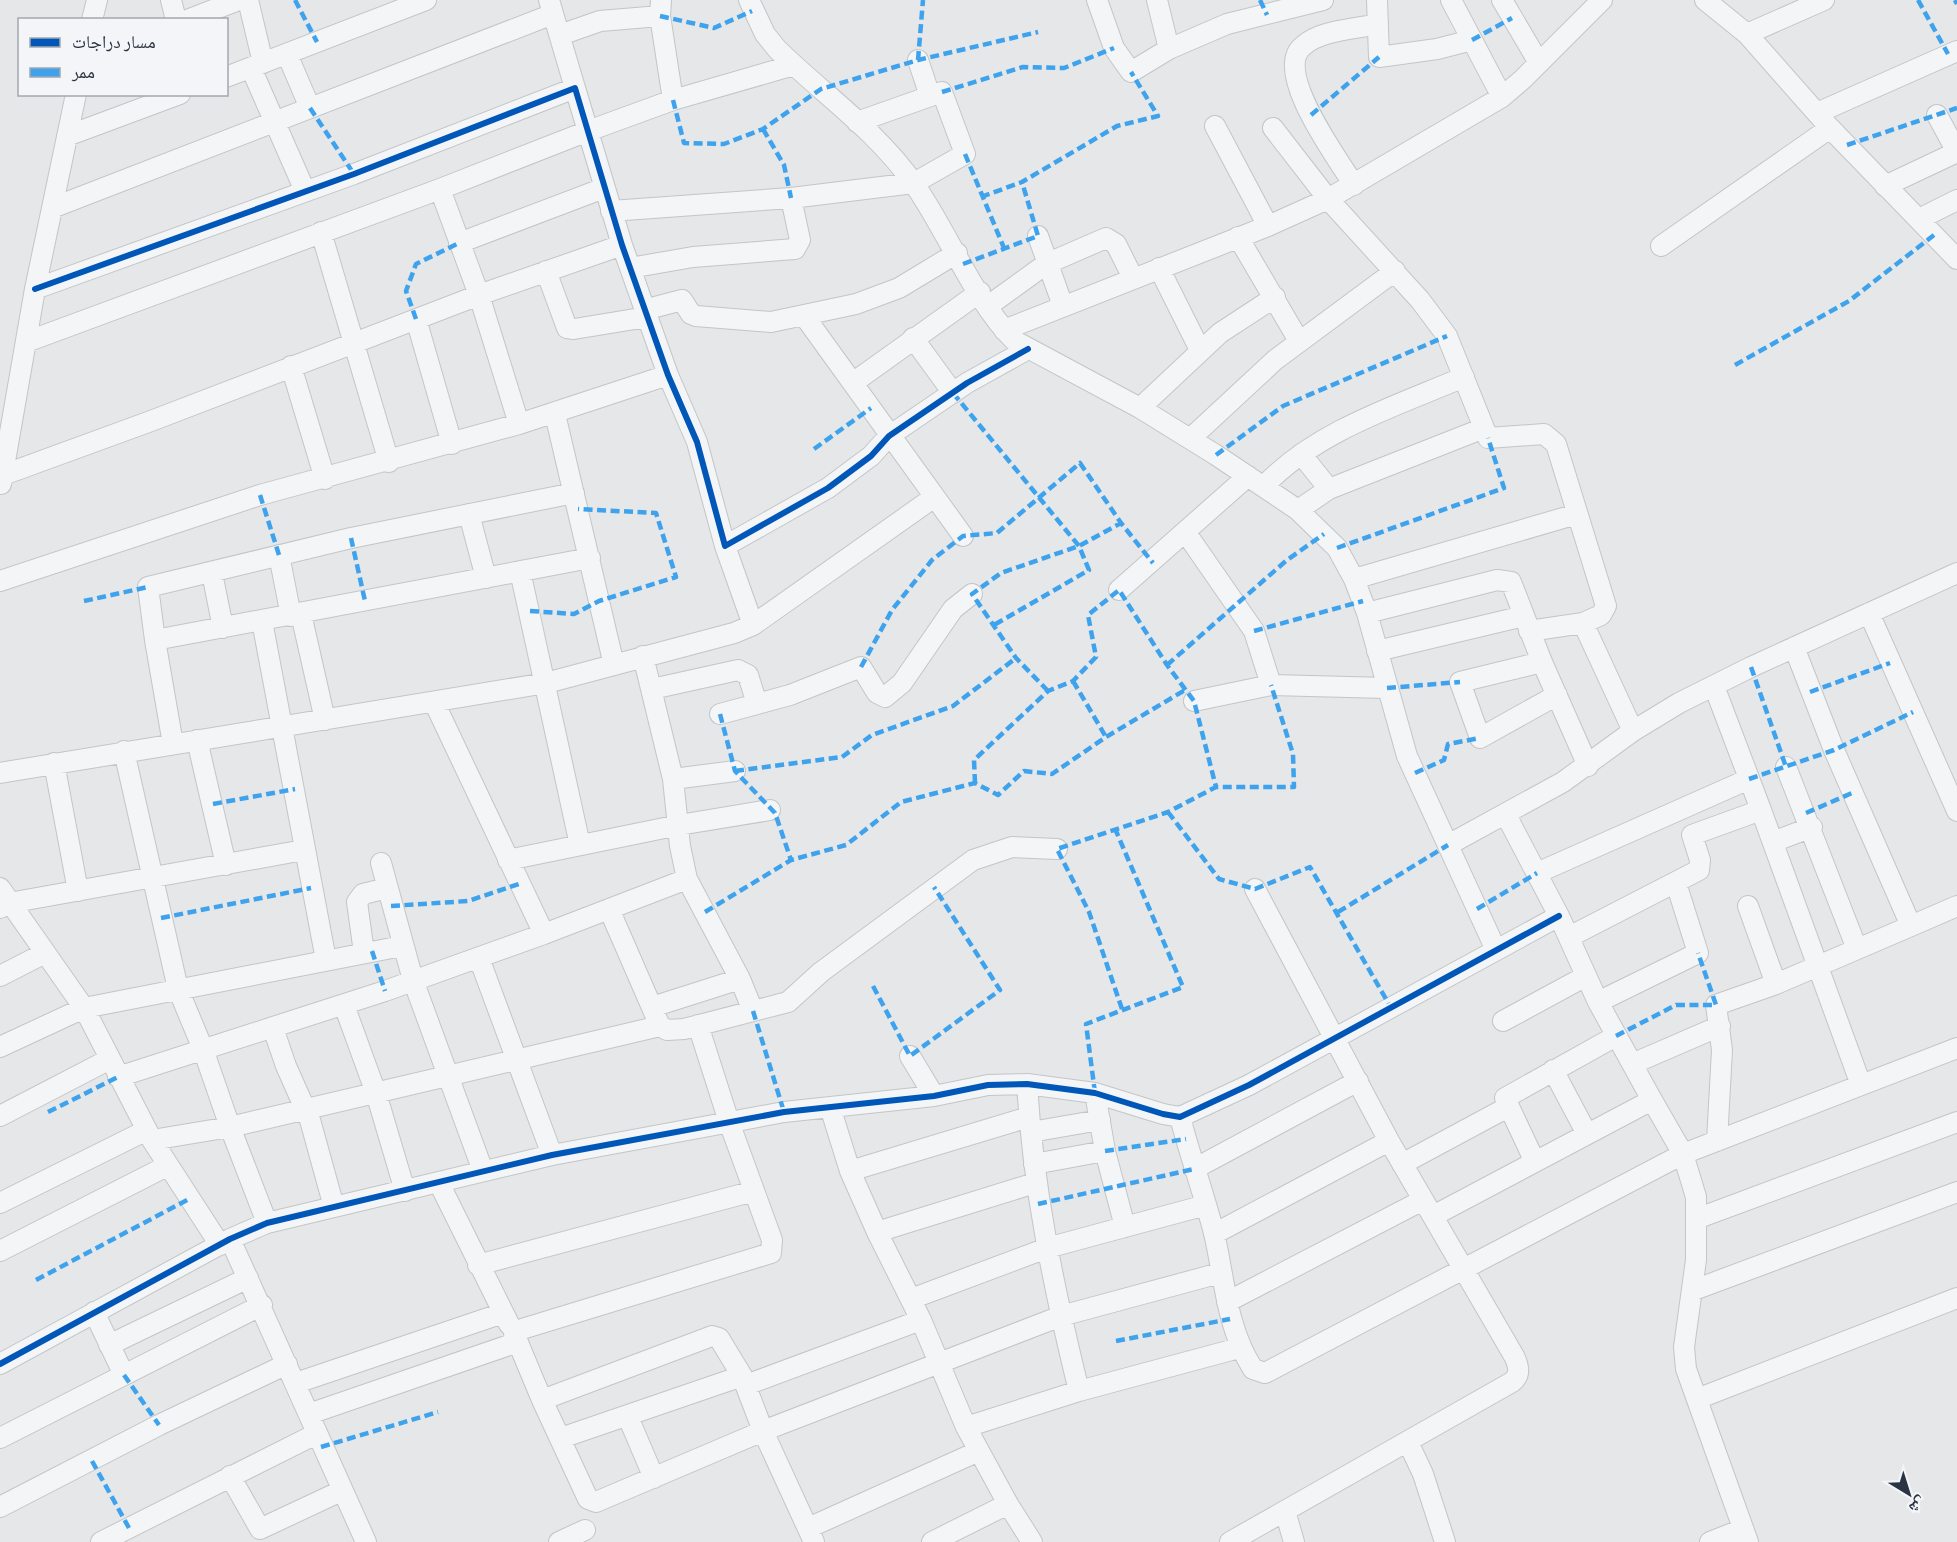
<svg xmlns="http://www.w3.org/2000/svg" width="1957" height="1542" viewBox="0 0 1957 1542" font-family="Commissioner,'Noto Naskh Arabic',sans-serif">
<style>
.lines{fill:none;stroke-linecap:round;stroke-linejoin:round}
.minor-casing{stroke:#c3c5c7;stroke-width:22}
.minor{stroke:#f4f5f6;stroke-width:20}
.quiet{stroke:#3ea3ec;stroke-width:4.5;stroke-dasharray:9 4.5;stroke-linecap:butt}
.cycleway-casing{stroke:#f3f5f8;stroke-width:10}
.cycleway{stroke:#0057b8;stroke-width:6}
</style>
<rect width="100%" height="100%" fill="#e5e7e9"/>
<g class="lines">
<defs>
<path id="minor" d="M171,0L176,20
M248,0L263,63
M549,0L575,88
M661,0L660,16L673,100
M749,0L765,34L777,49C823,94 877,131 914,184C948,232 974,301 1015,341L1140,408L1216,455L1298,510L1337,548L1354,579L1367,613L1407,756L1496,950
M1097,0L1114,48L1131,72L1169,49L1227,24L1323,0
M1157,0L1169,49
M1377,0L1379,57L1437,49L1472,40
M1451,0L1502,97
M1502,0L1539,63
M1705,0L1747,34L1830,128L1957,259
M92,20L97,0
M187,20L239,0
M1747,34L1824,0
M560,35L600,21L660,16
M287,54L310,108
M918,60L930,96
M251,68L305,191
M226,77L426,0
M1817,113L1957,51
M1937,115L1957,152
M1215,126L1268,226
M1273,128L1328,199L1420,300L1447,336L1488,438L1544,434L1556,444L1606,606L1601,615L1583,623
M67,136L180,94
M1354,185C1338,159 1272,71 1303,46C1320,30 1356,29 1378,24
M1885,186L1957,152
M440,189L479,295L519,424
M52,208L553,14
M611,211L791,198L914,183L965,154L942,92L857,122
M1919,219L1957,200
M321,232L389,462
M1038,236L1063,306
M1238,237L1299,341
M459,243L604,188
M1661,246L1830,128
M630,268L693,257L795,249L800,240L791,198
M1159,268L1200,350
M546,271L567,328L574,329L647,317
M35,289L354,174L575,88L622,245L668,375L697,442L725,546L828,488L871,456L889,436L967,383L1028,349
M988,306L1046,264L1106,238L1116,244L1133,278
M644,310L682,300L691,314L696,316L771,322L856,304L899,288L957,253
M805,317L963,536
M416,319L452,444
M1004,330L1268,226L1328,199L1502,97L1523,79L1602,0
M913,338L953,393
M26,342L440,189L588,131L673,100L794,65
M291,366L325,479
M854,382L980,292
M1140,408L1220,333L1275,297
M555,414L614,665
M1191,438L1275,360L1395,271
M1301,454L1329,489
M3,475L151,421L479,295L622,245
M1,484L35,289L76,94
M1264,486C1316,431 1396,406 1464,377
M1298,510L1329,489L1484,428
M469,514L486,578
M1186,533L1254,631L1271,685
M725,546L753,625
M279,555L291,616
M520,571L580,845
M212,573L223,628
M1354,579L1577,514
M0,581L260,495L519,424L668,375
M1119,590L1248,476
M1367,613L1497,580L1511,582L1542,662L1588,766
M1869,613L1957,811
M301,614L325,720
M262,621L326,960
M1529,631L1583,623L1633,731
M155,640L148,587L351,538L574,493
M1377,651L1524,616
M643,656L673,779L680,846L687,879L740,979L753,1011
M1542,662L1460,682L1480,738L1557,695
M1714,686L1761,810
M652,689L738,670L748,675L757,704
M1194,701L1271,685L1387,688
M434,702L544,934
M720,714L790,695L861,667L877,693L885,697L902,683L953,609L972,594
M197,740L226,865
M173,744L155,640L590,558
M124,751L178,989L203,1049L230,1127L267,1223
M54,763L78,891
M1786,767L1857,949
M0,773L546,683L734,633L753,625L933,498
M673,779L735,771
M1773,842L1812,827
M1448,845L1563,782L1633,731L1679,703L1751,667L1957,573
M508,860L679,825L770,810
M381,863L413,980L483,1171
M1537,873L1749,779
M0,888L84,1008L152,1140L220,1245
M1748,906L1776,984
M0,908L9,903L304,850
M609,909L660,1026
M1911,926L1957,906
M1569,937L1699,870L1700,860L1692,835L1761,810L1861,1085
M364,953L357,902L363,894L387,888
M479,958L552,1155
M0,976L45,953
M1598,1002L1698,953L1676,883
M344,1005L376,1093L405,1191
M652,1007L740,979
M1503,1021L1586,976
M698,1025L729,1122L772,1240L771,1253L522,1329L514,1333L542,1400L712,1336L719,1338L742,1376L763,1431L814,1542
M273,1028L286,1066L310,1120L334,1207
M0,1047L84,1008L402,946
M910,1056L934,1096
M1632,1064L1720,1026
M1553,1070L1587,1134
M118,1077L385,991L544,934L687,879
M1027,1084C1033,1189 1054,1289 1079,1391
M1095,1093L1105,1151L1125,1227
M1652,1100L1683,1154L1696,1197V1260L1684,1347L1686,1369L1748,1542
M830,1107L850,1171L877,1232L921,1320L966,1427L1008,1504L932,1542
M0,1116L110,1059
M1180,1117C1190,1156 1204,1194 1214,1233C1225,1280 1226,1327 1253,1369L1265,1373L1683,1154L1957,1048
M1031,1132L1100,1120
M152,1140L230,1127L660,1026L667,1030L684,1029L788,1002L821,972L973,860L1012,847L1057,849
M1717,1141L1722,1050L1716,1005L1776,984L1911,926L1834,750L1794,647
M1535,1162L1505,1098L1616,1036
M1034,1164L1105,1151
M1402,1164L1508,1107
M1194,1169L1358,1081
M850,1171L1029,1117
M439,1183L509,1324
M0,1203L147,1130
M1433,1216L1652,1100L1598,1002L1559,916L1506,815
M1696,1219L1957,1122
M877,1232L1035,1183
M1214,1234L1389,1141
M230,1239L366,1542
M0,1251L167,1166
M478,1265L754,1191
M1694,1290L1957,1192
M911,1299L1047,1248L1206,1205
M1227,1302L1423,1200
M94,1312L124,1375
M109,1345L248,1278
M0,1364L230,1239L267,1223L552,1155L784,1112L934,1096L988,1085L1027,1084L1095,1093L1163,1114L1180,1117L1249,1085L1559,916
M296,1383L503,1313
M746,1385L921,1320
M1697,1399L1957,1298
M542,1400L588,1499L596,1502L763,1431L1061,1316L1220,1273
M309,1414L518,1342
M628,1417L654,1478
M966,1427L1079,1391L1239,1348
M0,1438L262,1305
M561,1438L742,1376
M1408,1442L1423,1474L1445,1542
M230,1476L260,1529L341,1491
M1008,1504L1032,1542
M0,1507L159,1425L287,1364
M1285,1511L1294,1542
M808,1528L979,1451
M101,1542L316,1434
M559,1542L585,1530
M1230,1542L1512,1382C1521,1375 1519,1366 1514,1356L1389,1141L1255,889
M1710,1542L1743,1529"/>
</defs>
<use href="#minor" class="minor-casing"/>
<use href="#minor" class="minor"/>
<path class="quiet" d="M295,0L317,42
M1260,0L1267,15
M1918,0L1948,54
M1955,0L1957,4
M660,16L714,28L752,11
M1472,40L1512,18
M918,60L923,0
M942,92L1023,67L1064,68L1114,48
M673,100L684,143L724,144L763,129L821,89L918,60L1038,32
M310,108L354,174
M1311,115L1379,57
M763,129L784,165L791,198
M1847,145L1957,108
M965,154L1004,248
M981,197L1022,182L1117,126L1158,116L1131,72
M963,264L1038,236L1022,182
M416,319L406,291L416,264L459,243
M1735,365L1849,301L1934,235
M953,393L1079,546L1089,570L994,625
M814,449L871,408
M1216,455L1283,406L1447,336
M260,495L279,555
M351,538L365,601
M1337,548L1504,488L1488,438
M84,601L148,587
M530,611L574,614L599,601L676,577L656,513L578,509
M1254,631L1363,601
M1167,665L1287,560L1324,534
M861,667L892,610L932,560L963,536L997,533L1080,463L1121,523L1153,563
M1751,667L1786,767
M1073,681L1106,737
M1387,688L1460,682
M1048,691L1016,658L972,594L1001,573L1079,546L1121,523
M1810,692L1890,663
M720,714L735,771L775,813L791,860
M735,771L842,757L872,735L953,706L1016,658
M1415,773L1444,760L1448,744L1480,738
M1749,779L1834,750L1913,712
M975,783L974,760L1048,691L1073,681L1096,657L1088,615L1119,590L1167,665L1194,701L1216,787
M213,804L295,789
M1168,812L1219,879L1255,889L1310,867L1390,1006
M1806,813L1852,793
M391,906L468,901L519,884
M1477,909L1537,873
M705,912L791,860L846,845L901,802L975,783L998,795L1024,771L1052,774L1106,737L1185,690
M1338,912L1448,845
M161,918L311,888
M372,951L385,991
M873,986L910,1056L1000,990L934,887
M1122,1009L1089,912L1057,849L1168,812L1216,787H1294L1293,754L1271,685
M753,1011L784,1112
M1616,1036L1676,1005H1716L1698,953
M1095,1093L1086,1024L1183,987L1116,831
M48,1112L118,1077
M1105,1151L1186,1139
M1038,1204L1194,1169
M36,1280L189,1199
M1116,1341L1230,1319
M124,1375L159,1425
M321,1447L438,1412
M92,1461L129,1528"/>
<defs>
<path id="cycleway" d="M35,289L354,174L575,88L622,245L668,375L697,442L725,546L828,488L871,456L889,436L967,383L1028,349
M0,1364L230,1239L267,1223L552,1155L784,1112L934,1096L988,1085L1027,1084L1095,1093L1163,1114L1180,1117L1249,1085L1559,916"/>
</defs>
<use href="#cycleway" class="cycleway-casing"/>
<use href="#cycleway" class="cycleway"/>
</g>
<rect x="18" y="18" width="210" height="78" fill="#f3f5f8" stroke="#a3a8b0" stroke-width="1.5"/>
<rect x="30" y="38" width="30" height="9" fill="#0057b8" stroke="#a3a8b0" stroke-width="1.5"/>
<text x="72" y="48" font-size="18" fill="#2b3443">مسار دراجات</text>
<rect x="30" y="68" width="30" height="9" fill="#3ea3ec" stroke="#a3a8b0" stroke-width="1.5"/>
<text x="72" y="78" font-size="18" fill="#2b3443">ممر</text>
<g transform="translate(1909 1494) rotate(142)" stroke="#f3f5f8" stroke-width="4.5" paint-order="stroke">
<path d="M0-4.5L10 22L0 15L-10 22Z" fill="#2b3443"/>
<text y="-9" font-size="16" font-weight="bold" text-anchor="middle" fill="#2b3443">ش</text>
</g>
</svg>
